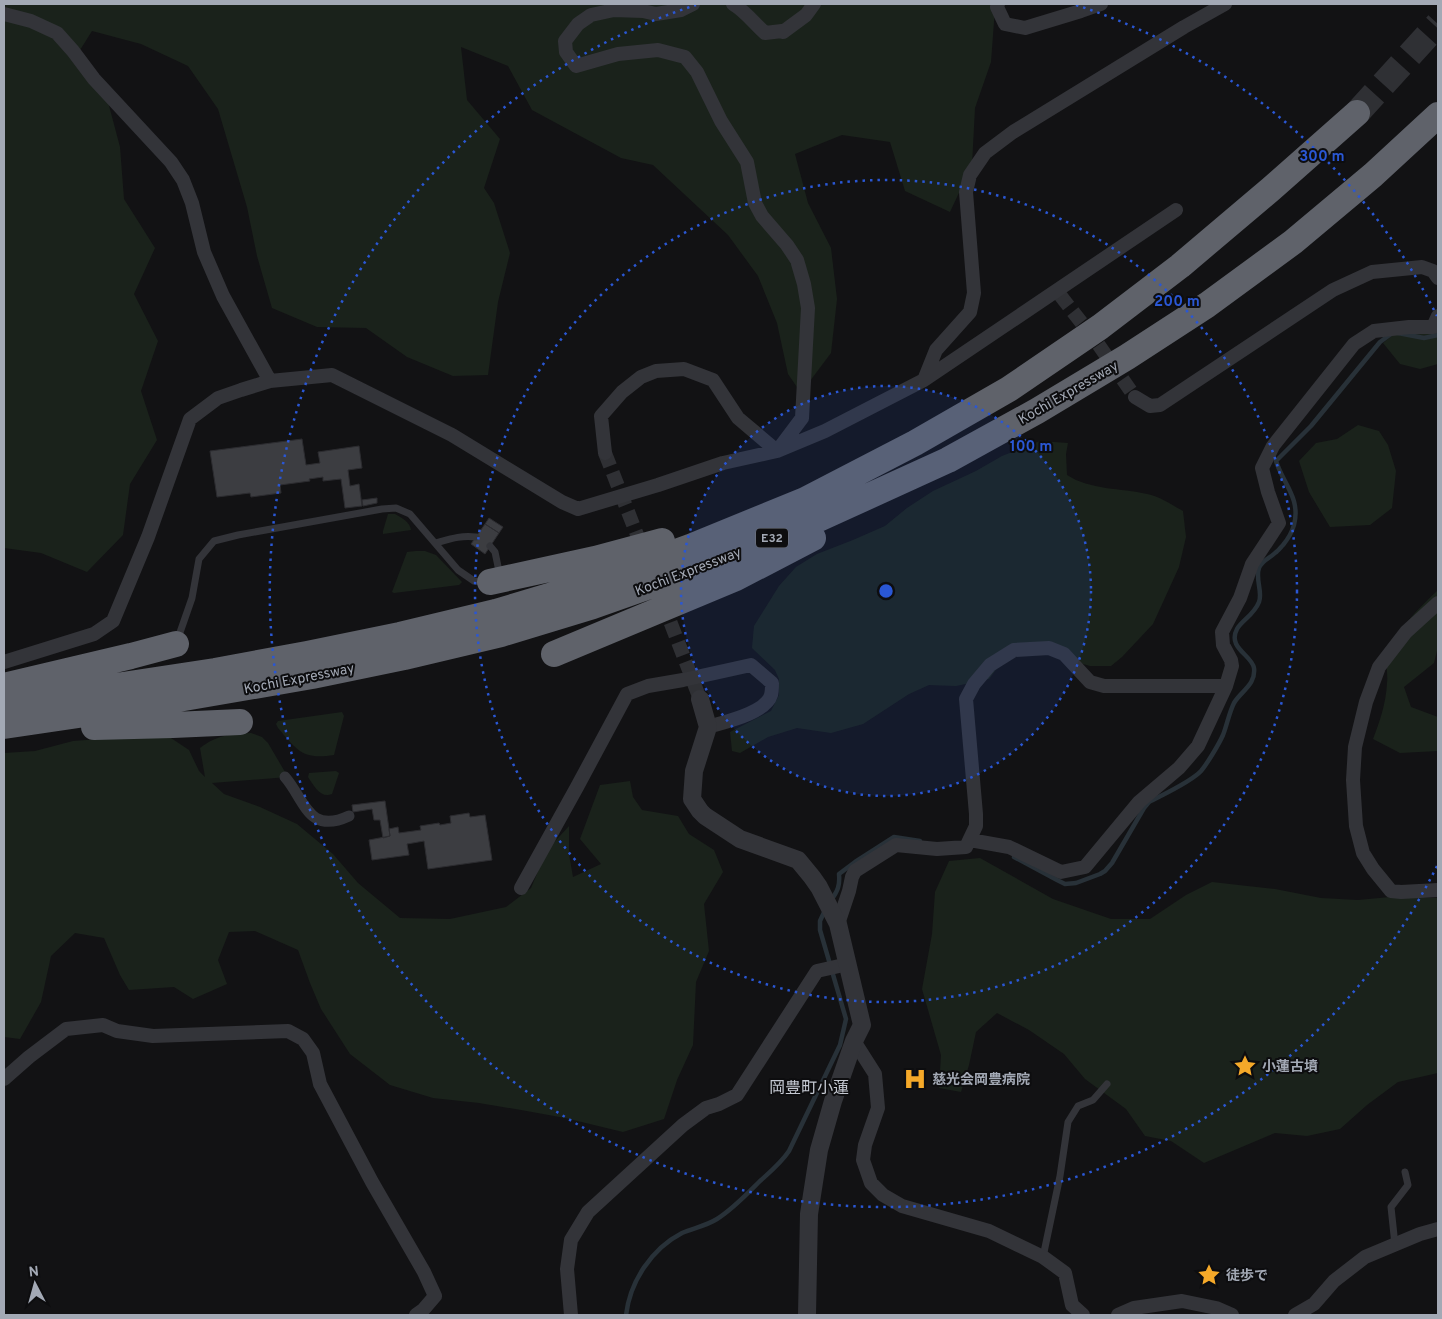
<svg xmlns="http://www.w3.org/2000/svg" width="1442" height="1319" viewBox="0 0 1442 1319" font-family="Overpass,'Noto Sans JP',sans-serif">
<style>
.green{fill:#1a221b}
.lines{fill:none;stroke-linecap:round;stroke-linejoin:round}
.stream{stroke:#283138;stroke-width:4.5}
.building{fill:#3c3d41;stroke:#2c2c30}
.minor-tunnel{stroke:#2f3034;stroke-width:14;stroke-dasharray:14 7;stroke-linecap:butt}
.motorway-tunnel{stroke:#2f3034;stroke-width:26;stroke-dasharray:26 13;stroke-linecap:butt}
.service{stroke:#333439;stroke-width:7}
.pedestrian{stroke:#333439;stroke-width:11}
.minor{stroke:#333439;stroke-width:14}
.tertiary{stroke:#333439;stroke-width:18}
.motorway{stroke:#5f626a;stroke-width:26}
.ring{fill:none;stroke:#2a57d4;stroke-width:2.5;stroke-dasharray:2.5 5}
.labels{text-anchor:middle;stroke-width:4;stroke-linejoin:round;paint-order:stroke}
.shield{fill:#0d0d0f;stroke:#767a83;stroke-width:1}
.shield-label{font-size:12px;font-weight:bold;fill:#a3a9b5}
.street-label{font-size:14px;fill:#a3a9b5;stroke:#0d0d0f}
.poi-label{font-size:14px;font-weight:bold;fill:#a3a9b5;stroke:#0d0d0f;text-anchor:start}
.quarter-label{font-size:16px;fill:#c4c8d1;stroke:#0d0d0f}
.centre{fill:#2a57d4;stroke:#0d0d0f;stroke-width:2.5}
.ring-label{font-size:15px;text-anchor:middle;font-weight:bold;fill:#2a57d4;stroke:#0d0d0f;stroke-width:4;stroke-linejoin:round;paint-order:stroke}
</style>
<rect width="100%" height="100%" fill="#121214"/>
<path class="green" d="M4,4H998L995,8L991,62L975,108L972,165L950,212L905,191L890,142L842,135L795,154L808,203L831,248L837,299L831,353L801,393L788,374L777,323L758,276L728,235L653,165L621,158L532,110L508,66L461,47L467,100L500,139L484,188L494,203L510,253L498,302L488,375L453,376L407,357L366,328L317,327L272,308L257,256L247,207L218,109L188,66L141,44L92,31L75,58L107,98L120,147L124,199L155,248L134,294L158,341L141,391L157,440L130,484L123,535L87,572L41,553L4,548Z
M1438,320V364L1420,369L1400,364L1383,343L1398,331Z
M1358,425L1379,431L1388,445L1396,471L1392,508L1370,525L1330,527L1309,492L1299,461L1316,443L1337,439Z
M1040,441L1068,443L1066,454L1067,475C1090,490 1121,488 1147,494C1159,496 1172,505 1183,511L1186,537L1179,567L1153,624L1122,657L1111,666H1090L1037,651L1007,655L989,679L956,686L929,685L909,694L863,724L831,733L797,728L768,737L740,753L732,751L730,732L771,711L779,695V679L775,670L752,648L754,626L779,586L796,567L817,554L853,540L885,526L907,508L933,491L976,471L1002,456Z
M388,514H395C402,518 410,522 411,530L383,534V531Z
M416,551H425L436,555L462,582L459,585L394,593L392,592L407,552Z
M1438,590V647L1434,663L1404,687L1411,707L1438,717V751L1400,753L1373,739C1380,721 1386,703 1387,683C1388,676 1386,668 1387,660C1391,635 1421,606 1438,590Z
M342,712L344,716L334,755C302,760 297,750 278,728L276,724L278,721Z
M251,733L262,737L268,743L288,777L212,783L224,794L260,807L297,824L333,854L358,883L400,918L450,919L506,907L531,888L547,850L569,826V854L573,877L601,864L580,839L600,785L630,781L633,797L642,810L678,816L689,834L714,850L723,872L704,904L709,951L696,982L693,1045L677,1080L664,1119L623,1132L565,1118L521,1110L479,1103L433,1098L390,1085L350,1054L321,1009L310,983L298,950L255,931L229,932L218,960L227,984L193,999L174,987L129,990L120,975L104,938L75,933L51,956L41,1002L20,1039L4,1037V753L35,751L73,741L165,734L189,750L199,771L205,777L200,748C217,735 231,734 251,733Z
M336,771L339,773L332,794C321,799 314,786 308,777L309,773Z
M980,858L1053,899L1111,919H1150L1186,895L1212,882L1275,889L1321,898L1358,900L1390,897L1438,898V1073L1398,1082L1367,1105L1340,1129L1307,1136L1275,1133L1204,1163L1171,1141L1145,1136L1126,1109L1085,1079L1064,1054L1029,1030L997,1013L976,1032L969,1065L961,1092L939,1088L941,1055L922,989L932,934L935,892L949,861Z"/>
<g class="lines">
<path class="stream" d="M1398,333L1424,338L1438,335
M1014,857L1057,880L1065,884L1076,883L1100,874L1105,871L1112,863L1144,808L1149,802C1162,795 1191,782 1201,771C1207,764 1219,744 1223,735C1227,725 1229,713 1234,703C1241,691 1256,685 1254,668C1252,655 1227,648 1237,629C1242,620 1254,615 1259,602C1263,592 1255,579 1259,568C1262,560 1270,558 1275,553C1278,551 1281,547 1283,545C1288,539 1292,532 1294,525C1301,498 1283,484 1276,461L1311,426L1380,342L1391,334
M831,900C838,891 840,885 839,874L855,862L894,837L920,841
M626,1315C630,1282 651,1249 682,1233C693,1228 706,1226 717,1219C733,1209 747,1194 760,1181C770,1172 781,1163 789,1151L840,1045L846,1019L820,930V921L826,908"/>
</g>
<path class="building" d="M302,439L306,465L320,463L318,452L359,446L362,468L348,470L350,486L359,484L362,506L345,508L341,479L323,481V477L309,479L310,481L280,485L281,493L251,497L250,493L217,497L210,451Z
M377,498V503L363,506L362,500Z
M489,518L503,527L499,533L485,524Z
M485,524L499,533L485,554L471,544Z
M385,801L390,836L383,838L380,820H374L372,809L353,812L352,805Z
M469,813L470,817L485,815L492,860L428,869L424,841L407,844L409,855L372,860L369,840L390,836L389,829L398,827L399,833L421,830L420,826L439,823L440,825L451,823L450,816Z"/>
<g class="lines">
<path class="minor-tunnel" d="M1060,295L1098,344L1135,397
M605,453L643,550
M663,603L700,699"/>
<path class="motorway-tunnel" d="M1357,113L1438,24"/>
<path class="service" d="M436,543C450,539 461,535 476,537
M490,546L495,552L500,576
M177,641L192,598L199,559L214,541L238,535L382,509L396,508L410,514L458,570L474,581L486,582
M1395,1245L1391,1207L1408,1185L1405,1172
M1043,1257L1060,1176L1068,1122L1078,1106L1093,1100L1107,1084"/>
<path class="pedestrian" d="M285,777C305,800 308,835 349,816"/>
<path class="minor" d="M693,4L681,10L656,14L643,11L614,10L591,15L578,24L565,41L566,52L576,66L618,54L658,50L685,57L697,72L721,121L747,162L755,203L762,216L787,245L797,260L804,284L808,308L802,418L778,450
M733,4C745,11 754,23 765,33L782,31L783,32L806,15L814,4
M998,4L997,7L1005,24L1025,28L1081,11L1101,4
M4,14L31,21L57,33L73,51L94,79L171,162L183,180L192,203L204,252L223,296L270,381
M924,380L936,350L970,312L974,293L966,192L970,175L985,153L1013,132L1184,27L1225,4
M1135,397L1150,406L1160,405L1333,290L1372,272L1422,267L1433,271L1438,278
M605,453L601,416L622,392L641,377L656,371L684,369L713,380L738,418L777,451
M1438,603L1406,632L1379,667L1366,702L1355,747L1353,780L1356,826L1363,853L1373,869L1391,891L1401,892L1438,890
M4,662L94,634L113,621L148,537L190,419L218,398L241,390L270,381L332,375L452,435L562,502L578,509L658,485L723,463L777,451L825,431L924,380L1176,210
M970,840L1009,847L1061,872L1085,867L1139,802L1179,768L1198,746L1226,686L1232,666L1231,660L1223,645L1222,632L1240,598L1252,564L1279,523L1268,492L1262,468L1273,446L1354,344L1374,331L1409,327H1433L1438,316
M521,888L577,787L627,694L648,686L683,680L751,665L772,683C772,686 772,692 771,695C766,713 724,722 708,727
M838,924L849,891L852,877L855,871L896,845L937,849L966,847L976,826V814L966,699L974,684L990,665L1014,650L1049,648L1064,654L1090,682L1104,686H1226
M854,1041L875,1074L878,1108L865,1145L863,1160L871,1183L883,1195L902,1206L989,1231L1043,1257L1065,1273L1072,1305L1083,1315
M4,1079L29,1057L66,1029L103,1025L117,1031L153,1036L288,1031L303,1039L313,1053L320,1084L372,1182L424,1272L435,1296L423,1310L416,1315
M571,1315L567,1269L571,1240L588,1212L683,1125L706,1108L719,1104L737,1095L817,971L848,964
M1118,1315L1134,1308L1182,1301L1216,1308L1232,1315
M1295,1315L1314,1304L1334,1281L1365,1257L1420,1234L1438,1229"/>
<path class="tertiary" d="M700,699L708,727L694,771L692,799L700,811L705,816L740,839L798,860L812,877L819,887L838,924L862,1025L854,1041L833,1101L819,1150L809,1214L807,1315"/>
<path class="motorway" d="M490,582L595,559L662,541
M554,654L736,578L813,538
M4,686L131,656L176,644
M4,703L215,671L307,654L400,635L496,612L586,585L690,547L805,500L915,443L1009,389L1100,327L1180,266L1271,189L1357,113
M4,726L126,708L312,676L404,657L501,634L593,606L695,570L812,522L948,460L1037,411L1127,357L1207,305L1293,242L1373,175L1438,115
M94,727L173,725L240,722"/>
</g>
<circle cx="886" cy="591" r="205" fill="#2a57d4" fill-opacity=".12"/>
<g class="ring">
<circle cx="886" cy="591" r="205"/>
<circle cx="886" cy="591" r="411"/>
<path d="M1437 866A616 616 0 1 1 696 5M1076 5A616 616 0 0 1 1437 316"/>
</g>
<defs>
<symbol id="sight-bare" viewBox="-9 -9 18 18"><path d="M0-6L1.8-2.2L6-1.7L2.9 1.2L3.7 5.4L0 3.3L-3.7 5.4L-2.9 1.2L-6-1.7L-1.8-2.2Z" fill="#f5a929" stroke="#0d0d0f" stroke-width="2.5" paint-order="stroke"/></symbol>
<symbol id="hospital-bare" viewBox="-9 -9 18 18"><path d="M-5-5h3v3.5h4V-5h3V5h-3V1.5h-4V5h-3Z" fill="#f5a929" stroke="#0d0d0f" stroke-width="2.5" paint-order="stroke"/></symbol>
</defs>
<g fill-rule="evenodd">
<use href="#sight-bare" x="1229" y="1050" width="32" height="32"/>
<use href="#hospital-bare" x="899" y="1063" width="32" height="32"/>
<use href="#sight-bare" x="1193" y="1259" width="32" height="32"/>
</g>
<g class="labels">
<rect class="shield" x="756" y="528.5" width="32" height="19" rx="4"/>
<g class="shield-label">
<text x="772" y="542">E32</text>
</g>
<g class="street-label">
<text transform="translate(1068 392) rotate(-30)" y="5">Kochi Expressway</text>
<text transform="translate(688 571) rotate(-21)" y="5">Kochi Expressway</text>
<text transform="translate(299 678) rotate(-11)" y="5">Kochi Expressway</text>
</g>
<g class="poi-label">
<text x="1262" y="1071">小蓮古墳</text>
<text x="932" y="1084">慈光会岡豊病院</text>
<text x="1226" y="1280">徒歩で</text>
</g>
<g class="quarter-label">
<text x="809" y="1093">岡豊町小蓮</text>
</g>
</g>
<circle cx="886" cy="591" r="8" class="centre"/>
<g class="ring-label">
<text x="1322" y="161">300 m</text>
<text x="1177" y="306">200 m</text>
<text x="1031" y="451">100 m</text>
</g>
<rect width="1442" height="1319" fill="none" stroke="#a3a9b5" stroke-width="10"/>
<g transform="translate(35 1284) rotate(354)" stroke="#0d0d0f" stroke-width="4" paint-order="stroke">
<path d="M0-4L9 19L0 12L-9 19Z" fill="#a3a9b5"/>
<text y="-8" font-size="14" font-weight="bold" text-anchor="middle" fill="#a3a9b5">N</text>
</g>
</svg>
